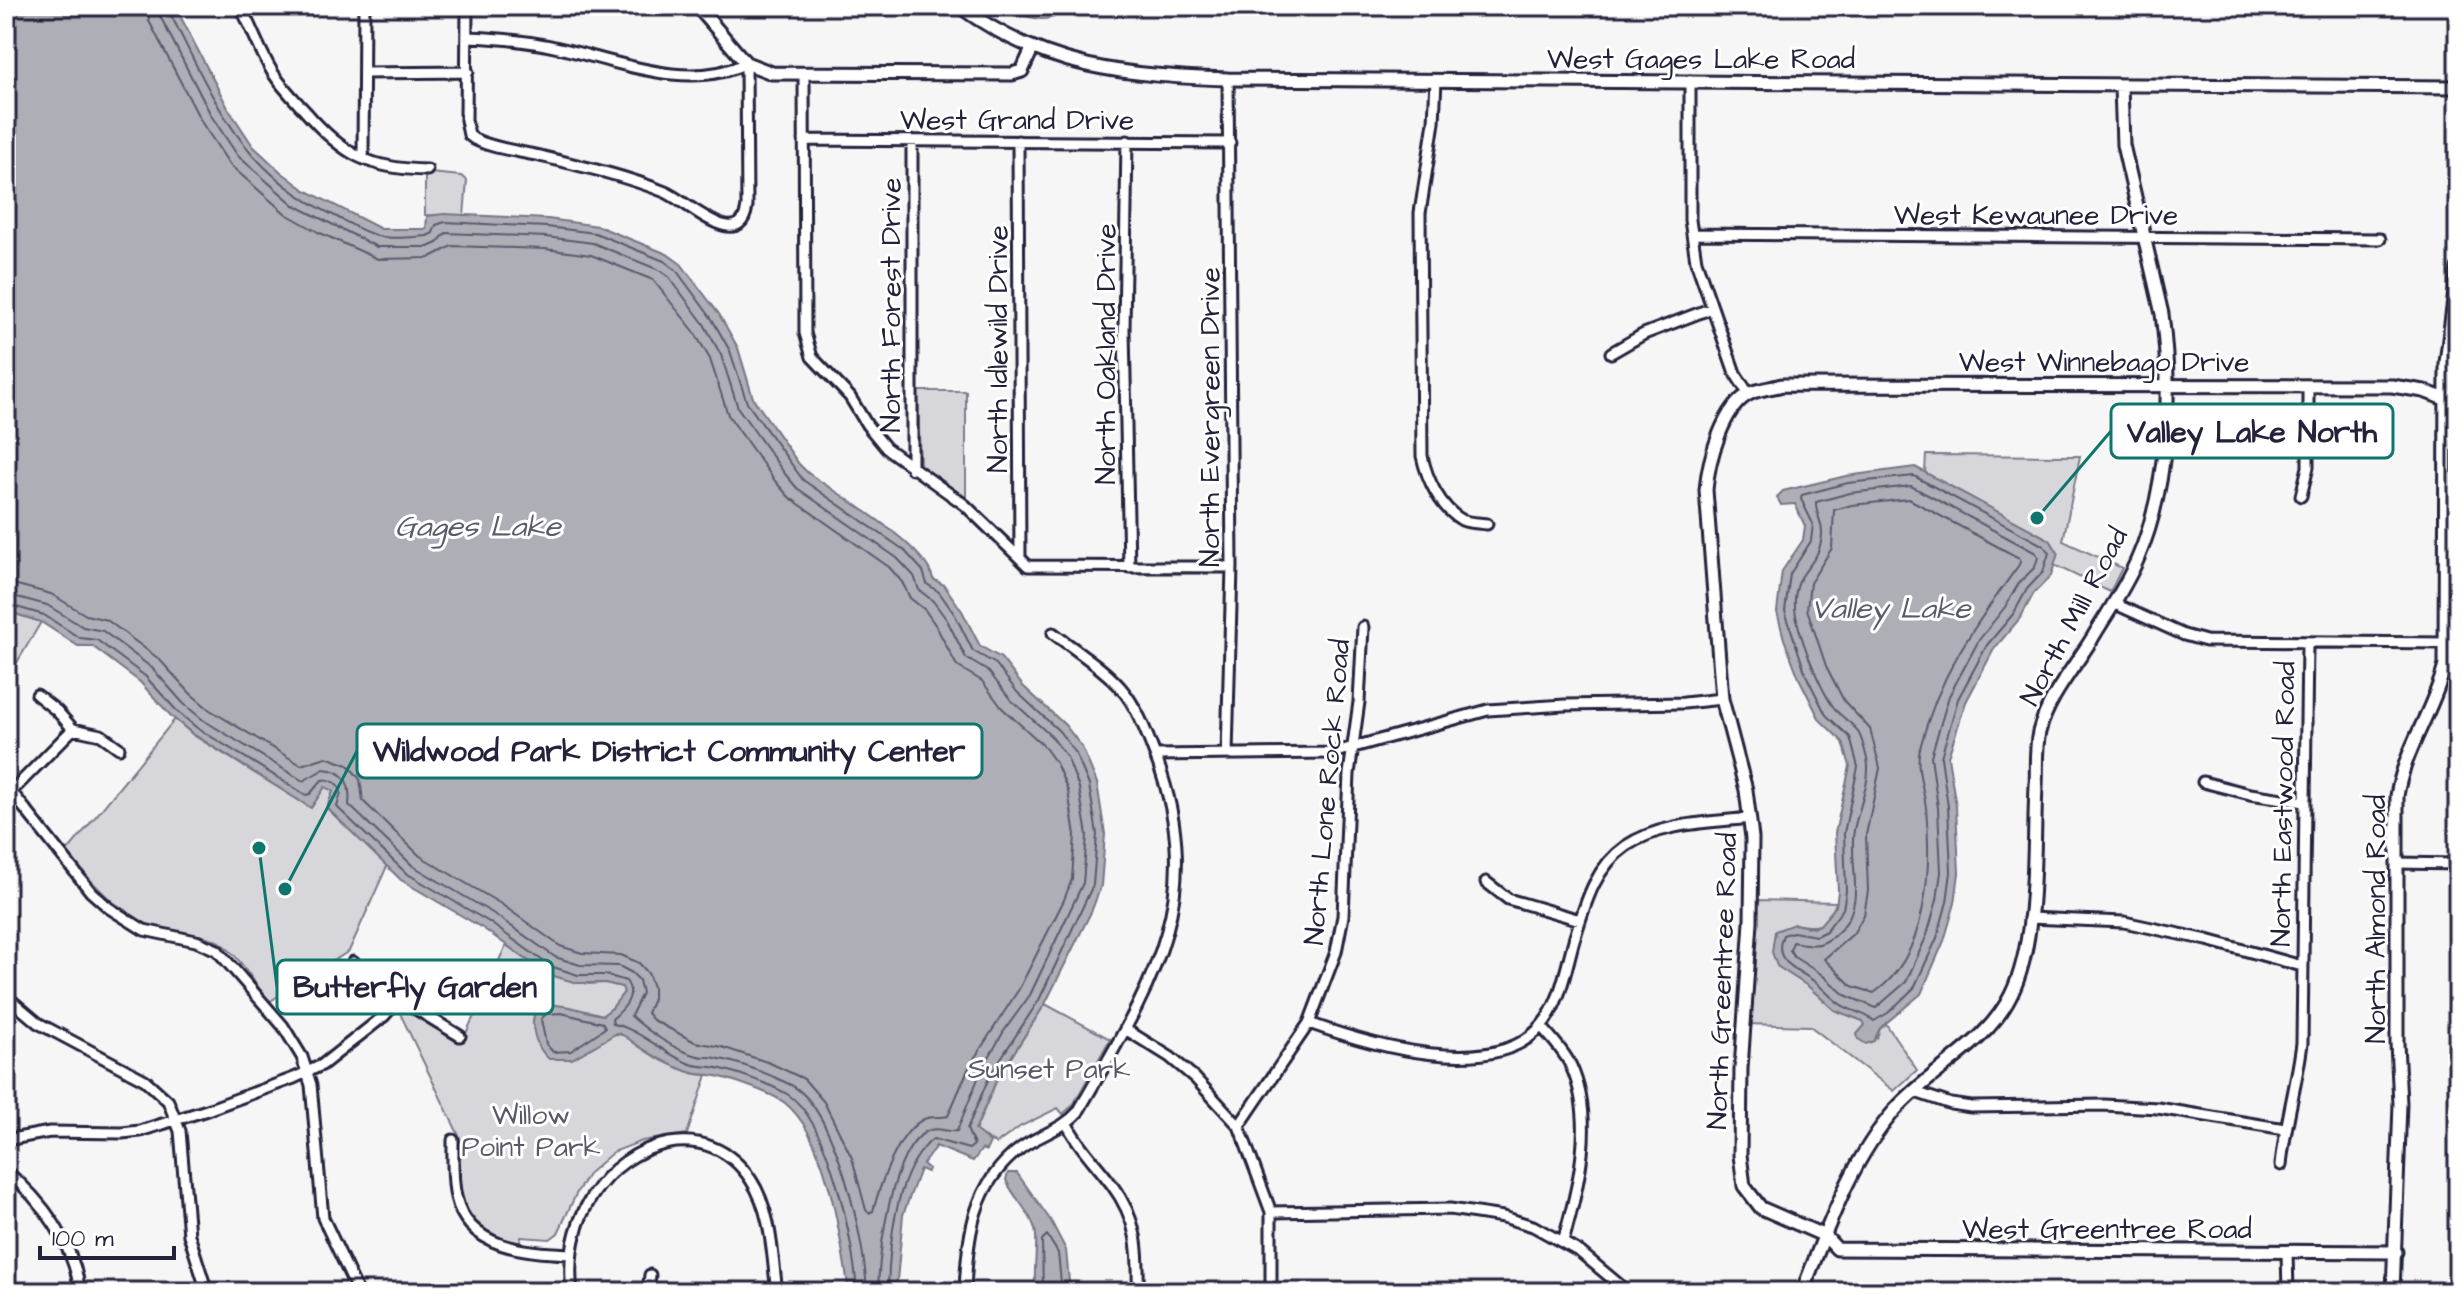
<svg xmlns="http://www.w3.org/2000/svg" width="2464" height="1298" viewBox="0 0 2464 1298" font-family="'Architects Daughter',sans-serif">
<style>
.green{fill:#d7d7db;stroke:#7c7c8b;stroke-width:2}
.water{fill:#aeaeb7;stroke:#767685;stroke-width:2}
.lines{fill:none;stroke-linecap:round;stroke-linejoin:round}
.shore{stroke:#5a5a6d;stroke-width:2}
.minor-casing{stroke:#22223b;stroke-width:15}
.tertiary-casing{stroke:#22223b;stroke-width:17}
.minor{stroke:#fff;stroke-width:9}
.tertiary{stroke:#fff;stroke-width:11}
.labels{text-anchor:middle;stroke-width:6;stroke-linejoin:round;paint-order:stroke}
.street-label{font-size:28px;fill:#22223b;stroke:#fff}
.park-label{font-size:28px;fill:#58586b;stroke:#fff}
.water-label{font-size:30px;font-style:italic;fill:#5a5a6d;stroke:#fff}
.leader{fill:none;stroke:#0f766e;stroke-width:3}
.callout-dot{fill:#0f766e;stroke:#fff;stroke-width:3}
.callout{fill:#fff;stroke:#0f766e;stroke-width:3}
.callout-label{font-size:30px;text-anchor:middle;font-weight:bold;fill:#22223b}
</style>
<rect width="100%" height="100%" fill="#f6f6f7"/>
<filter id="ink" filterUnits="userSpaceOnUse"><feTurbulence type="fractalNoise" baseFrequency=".0125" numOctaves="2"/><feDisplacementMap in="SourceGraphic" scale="16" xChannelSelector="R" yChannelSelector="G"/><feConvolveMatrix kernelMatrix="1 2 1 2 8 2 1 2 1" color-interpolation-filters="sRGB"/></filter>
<g filter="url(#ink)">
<path class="green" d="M1006,6H1068C1053,27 1025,19 1006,6Z
M430,173L461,176L467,180L464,216L425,215V176Z
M918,391H966V497L920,467Z
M1926,455L2080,456L2063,541L2122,568L2110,592L2054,565L2058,553L2050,540L1925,473Z
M6,611L41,622L6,681Z
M175,719L193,735L311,808L325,786L333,791L327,808L387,866L349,951L269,1002C256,985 239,956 222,944C206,932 181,935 162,930C121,918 93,883 66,853Z
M1755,900L1836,902C1827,929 1817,928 1794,924L1809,987L1834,1010L1863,1021L1877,1038L1880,1029L1886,1024L1917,1070L1894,1091L1810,1026L1746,1024Z
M506,945L547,974L589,984L605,983L622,987L624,992L612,1008L603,1015L588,1011L613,1034L626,1035C642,1052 684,1075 707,1075L687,1134L642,1141L613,1152L589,1173L577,1192L558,1233L550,1239L521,1237L519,1246L495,1237L470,1218L459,1192L461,1140L397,1007L400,1004L463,1040Z
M1045,1004L1110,1039L1073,1105L1063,1114L1058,1108L1021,1126L996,1144L975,1131L997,1079Z"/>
<path class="water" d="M6,6H175L228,108L253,146L281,172L305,190L381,229H426L427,216L444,214L548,219L598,226L667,254L681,264L719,314L738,348L753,398L799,464L808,473C838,494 926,545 933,579L944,585L962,611L980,646L1001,658L1023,686L1065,725L1082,747L1097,783L1105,834L1101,886L1091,912L1045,1004L997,1079L975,1130L990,1142L986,1151L982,1149L973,1161L936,1146L923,1164L929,1169L927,1172L920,1169L903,1215L896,1292H849C841,1241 828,1137 785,1103C772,1093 726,1077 710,1075C701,1074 695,1075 686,1071C670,1065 652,1055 637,1045C629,1040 626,1035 617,1033L572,1059H549C539,1050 534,1038 533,1025C531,987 586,1014 603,1015L612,1008L624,992L622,987L605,983H577L547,974L484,929L401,880L327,808L333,791L325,787L311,808L193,734L172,717L140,682L92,646H78L41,622L6,611Z
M1915,467L2050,540L2058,553L2051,576L2034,593L2021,617L1994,649L1966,702L1948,757L1956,806L1959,873L1955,903L1944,941L1921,994L1880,1028L1874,1041L1866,1044L1858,1039L1857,1034L1865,1025L1863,1021L1834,1010L1809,987L1777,966L1772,952L1775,931L1794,924L1813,928L1820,925L1836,906L1838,891L1835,833L1850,766L1843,742L1820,720L1799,678L1784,639L1777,612L1782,571L1803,540L1805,526L1795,504L1781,505L1777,497L1783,491L1846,476Z
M1008,1173H1017L1051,1221L1066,1250L1070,1292H1036C1032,1272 1039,1245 1035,1229C1030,1211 1013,1197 1006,1180Z"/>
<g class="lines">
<path class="shore" d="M159,6L160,16L212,117L238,156L294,205L377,247H428L437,243L446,233L546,237L593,243L659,270L669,277L704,324L721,355L738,408L785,474L797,488L897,558L914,576L919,590L933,601L947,620L966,658L989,672L1010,699L1052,737L1067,757L1079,788L1087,835L1083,883L1030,995L1004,1031L981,1071L957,1131C947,1133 938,1126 927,1131C890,1151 879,1254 878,1292
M169,6L170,13C214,99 240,170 333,215C347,222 362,232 378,236C392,240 412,237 427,236L433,233L436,225L445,222L547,227L595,233L664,261L676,270L712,319L730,351L747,403L803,480L904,550L923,571L927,584L939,592L955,615L973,651L996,664L1017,692L1059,731L1075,752L1089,785L1097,834L1093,885L1039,1000L990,1075L967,1129L974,1145L969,1149L933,1139C895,1170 889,1246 888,1292
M1914,476L2044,546L2049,553L2043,572L2027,589L2014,613L1987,645L1958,699L1941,757L1948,807L1951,872L1947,902L1937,938L1914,988L1888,1013L1874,1021C1864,1012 1851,1012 1840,1004C1831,998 1824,989 1815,982C1798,969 1771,962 1783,935L1793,932L1816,936L1826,931L1843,909L1846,891L1844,833L1858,767L1850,737L1826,715L1806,675L1785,611L1790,574L1811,541L1813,524L1801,499L1802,495L1848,483Z
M1911,486L2036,553L2038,557L2035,567L2019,583L2005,607L1979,640L1949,696L1931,756L1938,808L1941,872L1937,900L1927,935L1906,982L1876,1008L1845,995L1821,974L1794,957L1790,950L1793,942C1816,946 1823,948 1841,929C1867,901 1848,864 1854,830C1858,809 1872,780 1867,759C1865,750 1862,738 1857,730C1851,722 1841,717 1835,709C1820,690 1797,632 1795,608C1793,570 1816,569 1821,542C1825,523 1815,515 1816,502L1850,493Z
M1909,499L2019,558L2021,562C1976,624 1940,671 1920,748C1915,767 1924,789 1926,808C1932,869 1928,956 1874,993L1852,986L1824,959L1853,934L1864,915L1868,891L1866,835L1880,768L1870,729L1844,701L1826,666L1807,609L1810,583L1832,548L1834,510L1852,505Z
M6,582L51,594L86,615L107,620L159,659L191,694L210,710L301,765L326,757L348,765L360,779L363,801L420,856L501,904L560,946L582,953L621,955L639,963L648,973L653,987V999L647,1013L653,1020L695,1042L722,1047L770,1063L804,1079L824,1102L852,1158L866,1210L869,1213L873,1211C880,1185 898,1131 924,1119C932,1116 941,1118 948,1116L970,1065L1019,989L1064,900L1072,879L1075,835L1068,791L1056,763L1043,745L1002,708L982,681L957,666L936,626L925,610L910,598L902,582L889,567L789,497L775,481L728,415L710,359L693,330L653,280L591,255L545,249L452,246L429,258L378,259L318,232L286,214L230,165L202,123L149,21L147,6
M6,594L47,605L83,627L103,631L152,668L183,703L203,720L303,781L324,769C347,771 351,786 349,805L413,866L494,914L555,957L580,965L619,966L632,973L639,980L642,993L631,1016C648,1031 675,1051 698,1056C704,1058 710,1056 716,1058C741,1063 769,1074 791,1085C837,1109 865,1243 867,1292
M6,604L44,615L80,638L97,640L145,676L177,711L197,728L306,795L310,794L322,780C330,778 339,783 341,792L337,807L406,873L489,922L550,966L578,975H606L626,981C637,996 624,1009 612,1019L613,1024C635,1027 665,1054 688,1063C697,1067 703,1066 712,1067C731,1070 770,1084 787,1094C830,1120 854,1245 857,1292
M561,1013L603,1023L605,1028L571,1051L553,1052L546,1044L541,1019L546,1014Z
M1043,1292L1042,1240L1047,1235L1058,1253L1062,1292"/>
<defs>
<path id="minor" d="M240,6C252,28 260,52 273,73C282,87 294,99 305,111C343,155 369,169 427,170
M467,6L466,120L469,135L474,139C494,149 519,151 540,156C582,166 625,176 665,192C687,201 741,255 747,206L746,63C690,92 616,61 559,48C529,41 498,38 467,37
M364,73L468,72
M804,73L805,333L812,357L850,397L867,425L886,448L965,505L1028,566L1232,567
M1436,80L1434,122L1420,213L1422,456C1427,479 1440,508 1462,520C1468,523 1480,523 1487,524
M1690,81V220L1696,261L1735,373L1748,393
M804,140L1230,143
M912,141V469
M1018,141L1020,557
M1127,141L1124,330L1129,567
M363,158L364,6
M1692,234L2380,239
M1611,353L1644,334L1712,308
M2301,496L2308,467V386
M2113,603L2184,635L2206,641L2446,643
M37,695L57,711L73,729
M1227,754L1232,567L1228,79
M1155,755L1332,753L1488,710L1565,705L1684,703L1722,699
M2203,782L2250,794L2304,802
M6,785L91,892L109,908L144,930L196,941L217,950L283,1026L302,1057L311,1085L323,1218L358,1292
M11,792L73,729L101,735L119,748
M2397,863L2458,864
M1486,882L1508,899L1580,920
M2029,918L2124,922L2207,940L2302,966
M353,962L383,989L460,1036
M6,996L38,1023L145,1080L168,1101L180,1131L189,1235L207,1292
M1309,1023C1367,1044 1495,1083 1542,1025C1561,1002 1566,968 1574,940C1585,905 1594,868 1626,846C1662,822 1709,823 1750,818
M1541,1026C1552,1039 1564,1051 1571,1066C1596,1121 1578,1187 1563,1242
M1125,1029L1170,1057L1195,1078L1239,1126L1271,1212V1292
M1915,1092L1951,1104L1971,1107L2104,1105L2158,1108L2285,1129
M1067,1124C1079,1148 1097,1164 1112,1185C1138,1220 1139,1250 1138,1292
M1239,1126L1309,1023L1336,952L1343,916L1349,774L1359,702L1363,627
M6,1140L50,1132L122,1133L140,1131L207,1110L294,1078L322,1065L384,1016L398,1000
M453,1140C453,1159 452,1179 456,1197C468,1250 528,1252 571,1254
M2281,1165C2285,1124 2297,1084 2302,1043L2307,643
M6,1171C43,1201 74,1244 80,1292
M1271,1212L1450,1209L1503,1217L1533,1226L1580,1252L1628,1292
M2287,1252L2288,1292
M572,1292C568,1259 573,1227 591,1198C626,1141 708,1115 751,1180C772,1212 772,1255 777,1292
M648,1292L650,1275
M965,1292C967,1237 973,1183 1021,1148C1040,1134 1062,1130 1078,1112C1145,994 1209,905 1158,763C1148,737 1138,707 1120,687C1101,666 1075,650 1053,633"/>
<path id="tertiary" d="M697,6L746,63L772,73L1012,74L1022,71L1032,49
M959,6C1047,70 1124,75 1228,79L2458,87
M2396,1252L1837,1249L1825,1236L1761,1208L1744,1186L1740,1155L1741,1069L1751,922L1752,838L1746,790L1722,699L1706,490C1708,462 1723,405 1751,393C1760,389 1772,388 1782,385L2392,386L2424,391L2445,399
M1802,1292C1827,1230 1850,1161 1895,1110C1931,1069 1986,1046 2011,995C2038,941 2033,847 2036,786C2037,769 2035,749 2039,732C2049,694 2077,665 2096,632C2111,608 2127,584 2138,558C2169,486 2172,390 2162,314L2123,145L2121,86
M2393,1292L2400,1104L2397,1043V796C2404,750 2434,710 2445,665L2446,363L2458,268"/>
</defs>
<use href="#minor" class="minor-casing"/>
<use href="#tertiary" class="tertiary-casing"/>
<use href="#minor" class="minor"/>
<use href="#tertiary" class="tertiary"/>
</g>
</g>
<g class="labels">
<g class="street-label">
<text x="1701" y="68">West Gages Lake Road</text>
<text x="1017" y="129">West Grand Drive</text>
<text x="2036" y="224">West Kewaunee Drive</text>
<text transform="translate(890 305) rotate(-90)" y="10">North Forest Drive</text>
<text transform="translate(997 349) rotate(-90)" y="10">North Idlewild Drive</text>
<text transform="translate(1105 354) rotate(-90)" y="10">North Oakland Drive</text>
<text x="2104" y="371">West Winnebago Drive</text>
<text transform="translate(1209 417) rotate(-90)" y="10">North Evergreen Drive</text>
<text transform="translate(2073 616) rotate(-62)" y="10">North Mill Road</text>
<text transform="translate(1326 792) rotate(-85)" y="10">North Lone Rock Road</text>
<text transform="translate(2282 804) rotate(-89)" y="10">North Eastwood Road</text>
<text transform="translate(2375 919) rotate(-90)" y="10">North Almond Road</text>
<text transform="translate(1721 981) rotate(-88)" y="10">North Greentree Road</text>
<text x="2107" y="1238">West Greentree Road</text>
</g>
<g class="park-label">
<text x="1049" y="1078">Sunset Park</text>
<text x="531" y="1124">Willow<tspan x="531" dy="32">Point Park</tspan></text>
</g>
<g class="water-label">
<text x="478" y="536">Gages Lake</text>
<text x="1891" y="618">Valley Lake</text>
</g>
</g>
<path class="leader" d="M2037 518L2111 431M285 889L357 751M259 848L277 987"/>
<g class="callout-dot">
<circle cx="2037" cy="518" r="8"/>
<circle cx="285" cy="889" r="8"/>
<circle cx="259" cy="848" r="8"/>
</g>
<g class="callout">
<rect x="2111" y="404" width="282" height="54" rx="8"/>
<rect x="357" y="724" width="625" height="54" rx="8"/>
<rect x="277" y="960" width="276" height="54" rx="8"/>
</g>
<g class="callout-label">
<text x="2252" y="442">Valley Lake North</text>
<text x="669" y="761">Wildwood Park District Community Center</text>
<text x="415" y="997">Butterfly Garden</text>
</g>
<rect width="2464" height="1298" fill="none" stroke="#fff" stroke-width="32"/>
<rect x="16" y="16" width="2432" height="1266" fill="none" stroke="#22223b" stroke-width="3" filter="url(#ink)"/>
<path d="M40 1246v12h134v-12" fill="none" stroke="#22223b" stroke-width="4"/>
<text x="52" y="1246" font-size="24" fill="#22223b" stroke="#ffffff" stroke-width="6" paint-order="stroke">100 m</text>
</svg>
